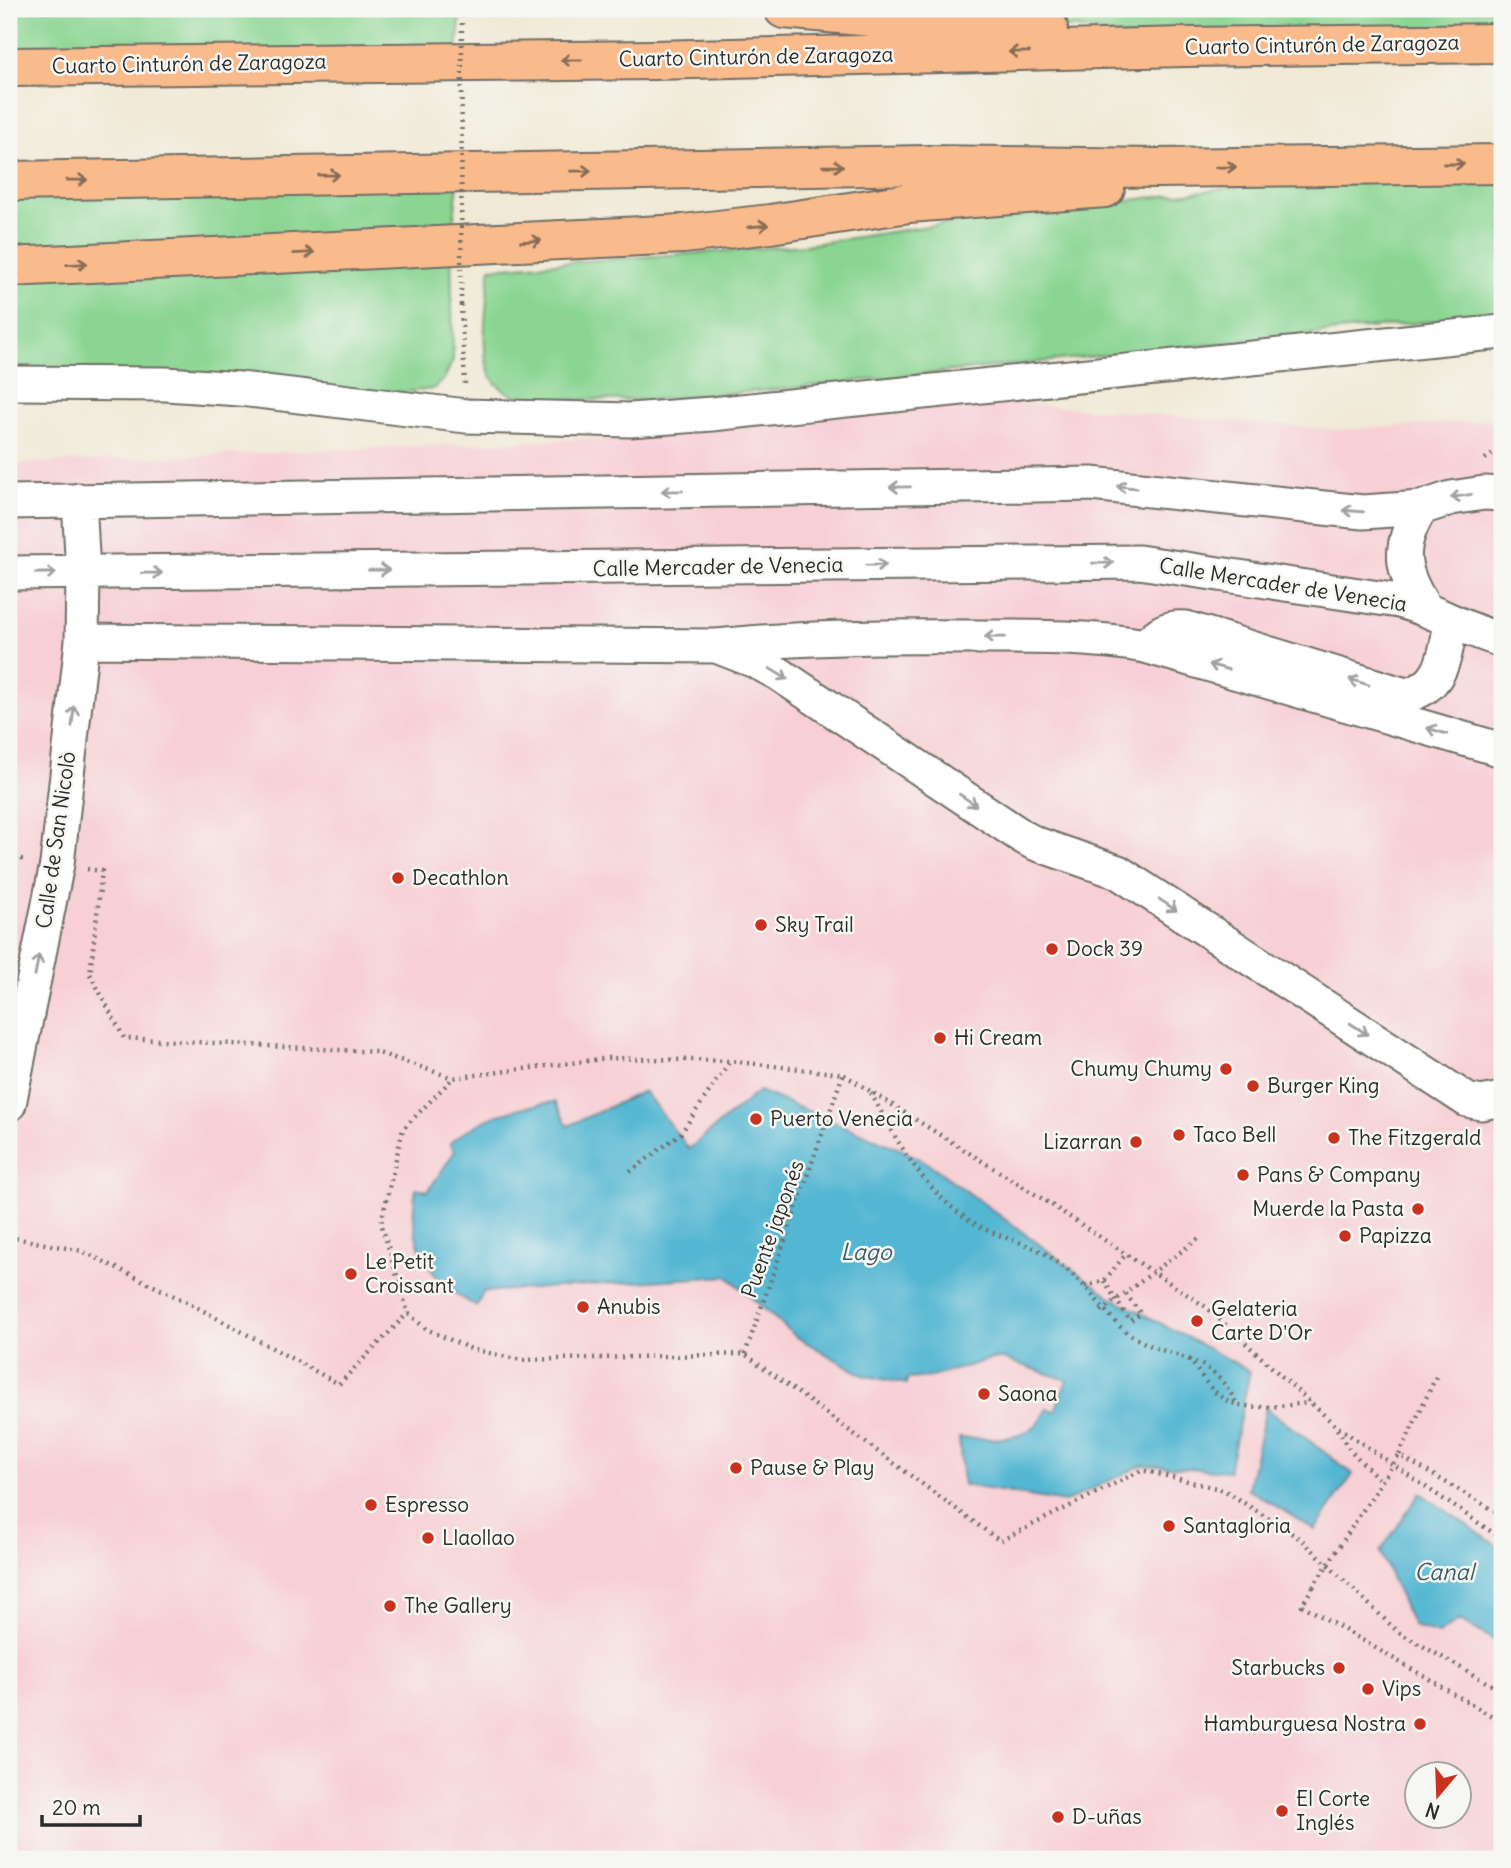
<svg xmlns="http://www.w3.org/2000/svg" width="1511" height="1868" viewBox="0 0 1511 1868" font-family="Delius,sans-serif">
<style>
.built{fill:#f7cfd4;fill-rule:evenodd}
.green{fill:#8ad592;stroke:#5a805e;stroke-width:2}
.water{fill:#53b6d2;stroke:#3f707e;stroke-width:2}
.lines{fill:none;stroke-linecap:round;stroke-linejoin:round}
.minor-casing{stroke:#706e66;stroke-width:37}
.highway-casing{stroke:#706e66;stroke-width:42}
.path{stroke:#706e66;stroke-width:4.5;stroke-dasharray:2 5;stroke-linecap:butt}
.minor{stroke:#fff;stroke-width:33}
.highway{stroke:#fabb8c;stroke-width:38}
.path-bridge{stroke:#706e66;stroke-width:4.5;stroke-dasharray:2 5;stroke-linecap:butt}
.oneway{stroke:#886c57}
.oneway2{stroke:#a0a0a0}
.poi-dot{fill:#c8321e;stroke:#f6f6f2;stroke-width:2.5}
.labels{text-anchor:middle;stroke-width:5;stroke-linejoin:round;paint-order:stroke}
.street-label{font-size:21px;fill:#2b2b2b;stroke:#f6f6f2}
.poi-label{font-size:21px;fill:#2b2b2b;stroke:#f6f6f2;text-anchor:start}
.water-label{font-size:23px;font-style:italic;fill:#395c65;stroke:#f6f6f2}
</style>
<rect width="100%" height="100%" fill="#f6f6f2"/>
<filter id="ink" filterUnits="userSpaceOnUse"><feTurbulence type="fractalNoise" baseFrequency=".0143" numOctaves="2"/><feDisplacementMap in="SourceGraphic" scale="14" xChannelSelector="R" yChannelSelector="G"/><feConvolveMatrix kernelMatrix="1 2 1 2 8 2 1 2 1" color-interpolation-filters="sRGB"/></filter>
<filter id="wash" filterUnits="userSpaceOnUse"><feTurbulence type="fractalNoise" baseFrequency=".00686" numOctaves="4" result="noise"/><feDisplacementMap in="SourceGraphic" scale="28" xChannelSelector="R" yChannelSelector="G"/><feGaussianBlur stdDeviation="1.57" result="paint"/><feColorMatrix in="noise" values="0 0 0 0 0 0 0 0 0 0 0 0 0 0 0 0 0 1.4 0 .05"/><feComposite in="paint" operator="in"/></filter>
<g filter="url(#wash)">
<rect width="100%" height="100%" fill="#f0e9d5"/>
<path class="built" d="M992,401L1339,430L1502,420V1859H9V464L627,437ZM1416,1773H1458V1815H1416Z"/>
<path class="green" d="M9,9H461L456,60L9,67Z
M784,9H1502V43L1185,47L1078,28L972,25Z
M1502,164V314L781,389L649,400L523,399C511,395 499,389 492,378C478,354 488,296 490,268L806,245L955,222L1410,165Z
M459,173L451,246L453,360L444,379L433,389L396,393L9,383V181Z"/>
<path class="water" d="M644,1091L689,1149L759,1091L902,1150L928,1163L1111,1297L1250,1371L1229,1471L1142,1465L1065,1502L963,1485L959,1438C992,1438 1032,1446 1047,1408L1055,1411L1067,1380L1003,1359H991L931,1377L907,1379V1384L863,1375L795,1336L727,1276L483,1292L477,1306C428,1283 406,1242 416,1188L428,1191L455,1151L450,1143C480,1118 516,1106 555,1102L568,1126Z
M1266,1408L1353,1474L1315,1530L1248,1489Z
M1420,1493L1502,1549V1645L1460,1620L1438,1634L1413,1626L1380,1552Z"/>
</g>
<g filter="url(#ink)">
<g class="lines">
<defs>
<path id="minor" d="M9,383L166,384L240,389L466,416L630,420L712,414L1502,332
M9,502L1091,484L1363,512L1421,508L1451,498L1484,493L1502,494
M1421,508C1397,546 1400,570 1424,607
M9,573L1139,562L1399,601C1435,610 1464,630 1502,640
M82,641L717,646C802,637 888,636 974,637C1031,637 1088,636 1145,646L1502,750
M1145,646C1158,633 1167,626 1186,628L1405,695C1443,689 1445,654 1451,623
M719,647L755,661L779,674L1023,837L1034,843L1118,872L1467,1100L1481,1103L1502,1099
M9,1104L57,864L82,641L83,573L79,500"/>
<path id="highway" d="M784,9L927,22L1048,27
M9,67L654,60L1185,47L1502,43
M9,181L927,165L1158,168L1502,164
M9,267L683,234L770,224L909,203L1105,188"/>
</defs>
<use href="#minor" class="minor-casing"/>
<use href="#highway" class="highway-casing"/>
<path class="path" d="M461,305L465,384
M1485,459L1502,447
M14,858L27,860
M87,869L102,871L90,974L124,1038L376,1052L453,1078
M871,1093C898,1144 929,1200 981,1227C1005,1240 1033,1243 1054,1260C1065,1268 1077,1278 1086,1288C1102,1305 1114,1325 1134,1337C1177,1363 1212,1351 1237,1405
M630,1172L681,1133L730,1061
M9,1237L82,1251L187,1302L339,1384L408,1313
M1104,1281L1130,1321L1141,1314L1125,1293
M1085,1286L1104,1281L1126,1254
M745,1354L843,1074
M1189,1359C1198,1370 1205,1383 1216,1393C1240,1415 1280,1405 1310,1403
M1436,1377L1399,1455L1502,1515
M1337,1429L1350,1450L1382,1482
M1502,1539L1335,1425L1206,1307L1041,1198L843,1074L730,1061L609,1058L453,1078L403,1129L381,1223L408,1313L426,1329L471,1349L521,1360L745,1354L1000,1541L1142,1470L1224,1490L1302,1540L1398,1632L1502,1691
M1313,1587L1302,1605L1502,1722"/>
<use href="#minor" class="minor"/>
<use href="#highway" class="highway"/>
<path class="path-bridge" d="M461,305L462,9
M1101,1311L1202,1236
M1313,1587L1399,1455"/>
</g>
<defs><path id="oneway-shaft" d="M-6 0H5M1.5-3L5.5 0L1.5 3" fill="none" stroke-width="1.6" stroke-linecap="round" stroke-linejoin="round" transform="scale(1.75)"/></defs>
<g class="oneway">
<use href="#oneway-shaft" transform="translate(1019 52) rotate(179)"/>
<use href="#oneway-shaft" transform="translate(571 60) rotate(180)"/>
<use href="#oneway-shaft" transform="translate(1454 164)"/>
<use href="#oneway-shaft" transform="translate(833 166) rotate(-1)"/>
<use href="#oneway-shaft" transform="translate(1226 167) rotate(-1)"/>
<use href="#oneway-shaft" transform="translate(581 171) rotate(-1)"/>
<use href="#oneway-shaft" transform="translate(329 175) rotate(-1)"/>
<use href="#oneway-shaft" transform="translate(77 180) rotate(-1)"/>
<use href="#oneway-shaft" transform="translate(758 226) rotate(-6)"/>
<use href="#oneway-shaft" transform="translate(531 241) rotate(-3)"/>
<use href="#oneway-shaft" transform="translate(304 253) rotate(-3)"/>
<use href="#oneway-shaft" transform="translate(77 264) rotate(-3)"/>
</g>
<g class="oneway2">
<use href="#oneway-shaft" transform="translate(900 487) rotate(179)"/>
<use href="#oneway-shaft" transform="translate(1127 487) rotate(-174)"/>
<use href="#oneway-shaft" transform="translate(672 491) rotate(179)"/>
<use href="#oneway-shaft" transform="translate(1461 496) rotate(171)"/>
<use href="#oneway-shaft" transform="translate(1353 511) rotate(-175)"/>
<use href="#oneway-shaft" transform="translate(1103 563) rotate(-1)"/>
<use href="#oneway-shaft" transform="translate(876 565) rotate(-1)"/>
<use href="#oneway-shaft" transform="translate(379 570) rotate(-1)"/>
<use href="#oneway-shaft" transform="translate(46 573)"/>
<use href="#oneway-shaft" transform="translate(152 573) rotate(-1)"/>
<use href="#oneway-shaft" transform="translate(995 637) rotate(-179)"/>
<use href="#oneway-shaft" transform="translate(1219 667) rotate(-164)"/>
<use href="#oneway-shaft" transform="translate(779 674) rotate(31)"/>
<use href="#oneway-shaft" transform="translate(1359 682) rotate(-163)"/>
<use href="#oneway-shaft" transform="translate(73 716) rotate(-84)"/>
<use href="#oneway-shaft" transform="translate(1437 731) rotate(-163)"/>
<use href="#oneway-shaft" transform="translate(968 800) rotate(34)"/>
<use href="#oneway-shaft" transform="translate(1168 905) rotate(34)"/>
<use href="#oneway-shaft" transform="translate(37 965) rotate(-79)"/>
<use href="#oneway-shaft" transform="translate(1359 1029) rotate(33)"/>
</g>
</g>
<g class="poi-dot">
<circle cx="398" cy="878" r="7"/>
<circle cx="761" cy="925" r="7"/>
<circle cx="1052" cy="949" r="7"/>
<circle cx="940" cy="1038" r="7"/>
<circle cx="1226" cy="1069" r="7"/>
<circle cx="1253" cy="1086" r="7"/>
<circle cx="756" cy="1119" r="7"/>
<circle cx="1179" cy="1135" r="7"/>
<circle cx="1334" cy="1138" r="7"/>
<circle cx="1136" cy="1142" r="7"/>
<circle cx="1243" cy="1175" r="7"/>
<circle cx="1418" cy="1209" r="7"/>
<circle cx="1345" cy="1236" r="7"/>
<circle cx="351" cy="1274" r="7"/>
<circle cx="583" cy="1307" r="7"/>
<circle cx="1197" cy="1321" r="7"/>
<circle cx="984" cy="1394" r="7"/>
<circle cx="736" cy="1468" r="7"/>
<circle cx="371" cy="1505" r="7"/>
<circle cx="1169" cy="1526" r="7"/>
<circle cx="428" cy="1538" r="7"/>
<circle cx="390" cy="1606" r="7"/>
<circle cx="1339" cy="1668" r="7"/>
<circle cx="1368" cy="1689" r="7"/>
<circle cx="1420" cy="1724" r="7"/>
<circle cx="1282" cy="1811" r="7"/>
<circle cx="1058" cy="1817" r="7"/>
</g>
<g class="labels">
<g class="street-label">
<text transform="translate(1322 45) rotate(-1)" y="7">Cuarto Cinturón de Zaragoza</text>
<text transform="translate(756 57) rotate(-1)" y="7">Cuarto Cinturón de Zaragoza</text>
<text transform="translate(189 64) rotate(-1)" y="7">Cuarto Cinturón de Zaragoza</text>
<text transform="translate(718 567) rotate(-1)" y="7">Calle Mercader de Venecia</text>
<text transform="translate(1283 585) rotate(9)" y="7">Calle Mercader de Venecia</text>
<text transform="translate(56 840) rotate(-82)" y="7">Calle de San Nicolò</text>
<text transform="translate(773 1229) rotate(-70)" y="7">Puente japonés</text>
</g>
<g class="poi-label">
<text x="412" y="885">Decathlon</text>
<text x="775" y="932">Sky Trail</text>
<text x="1066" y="956">Dock 39</text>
<text x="954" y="1045">Hi Cream</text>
<text x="1212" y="1076" text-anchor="end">Chumy Chumy</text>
<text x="1267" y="1093">Burger King</text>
<text x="770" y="1126">Puerto Venecia</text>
<text x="1193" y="1142">Taco Bell</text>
<text x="1348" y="1145">The Fitzgerald</text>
<text x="1122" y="1149" text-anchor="end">Lizarran</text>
<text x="1257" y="1182">Pans &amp; Company</text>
<text x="1404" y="1216" text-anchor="end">Muerde la Pasta</text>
<text x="1359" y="1243">Papizza</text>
<text x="365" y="1269">Le Petit<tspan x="365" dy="24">Croissant</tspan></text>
<text x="597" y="1314">Anubis</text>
<text x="1211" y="1316">Gelateria<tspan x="1211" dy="24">Carte D'Or</tspan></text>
<text x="998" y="1401">Saona</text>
<text x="750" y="1475">Pause &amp; Play</text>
<text x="385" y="1512">Espresso</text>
<text x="1183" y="1533">Santagloria</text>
<text x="442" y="1545">Llaollao</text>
<text x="404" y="1613">The Gallery</text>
<text x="1325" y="1675" text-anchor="end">Starbucks</text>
<text x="1382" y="1696">Vips</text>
<text x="1406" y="1731" text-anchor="end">Hamburguesa Nostra</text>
<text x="1296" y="1806">El Corte<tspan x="1296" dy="24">Inglés</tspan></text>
<text x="1072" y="1824">D-uñas</text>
</g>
<g class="water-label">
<text x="866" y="1260">Lago</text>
<text x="1444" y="1580">Canal</text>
</g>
</g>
<rect width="1511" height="1868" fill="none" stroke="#f6f6f2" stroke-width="35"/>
<g transform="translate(1438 1795) rotate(199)"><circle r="33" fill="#f6f6f2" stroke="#a5a5a2" stroke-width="2"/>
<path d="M0-5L12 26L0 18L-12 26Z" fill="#c8321e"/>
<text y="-10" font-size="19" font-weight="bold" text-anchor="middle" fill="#2b2b2b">N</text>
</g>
<path d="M42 1815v10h98v-10" fill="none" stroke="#2b2b2b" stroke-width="3.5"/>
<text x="52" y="1815" font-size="21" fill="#2b2b2b" stroke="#f6f6f2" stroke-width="5" paint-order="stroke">20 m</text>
</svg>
